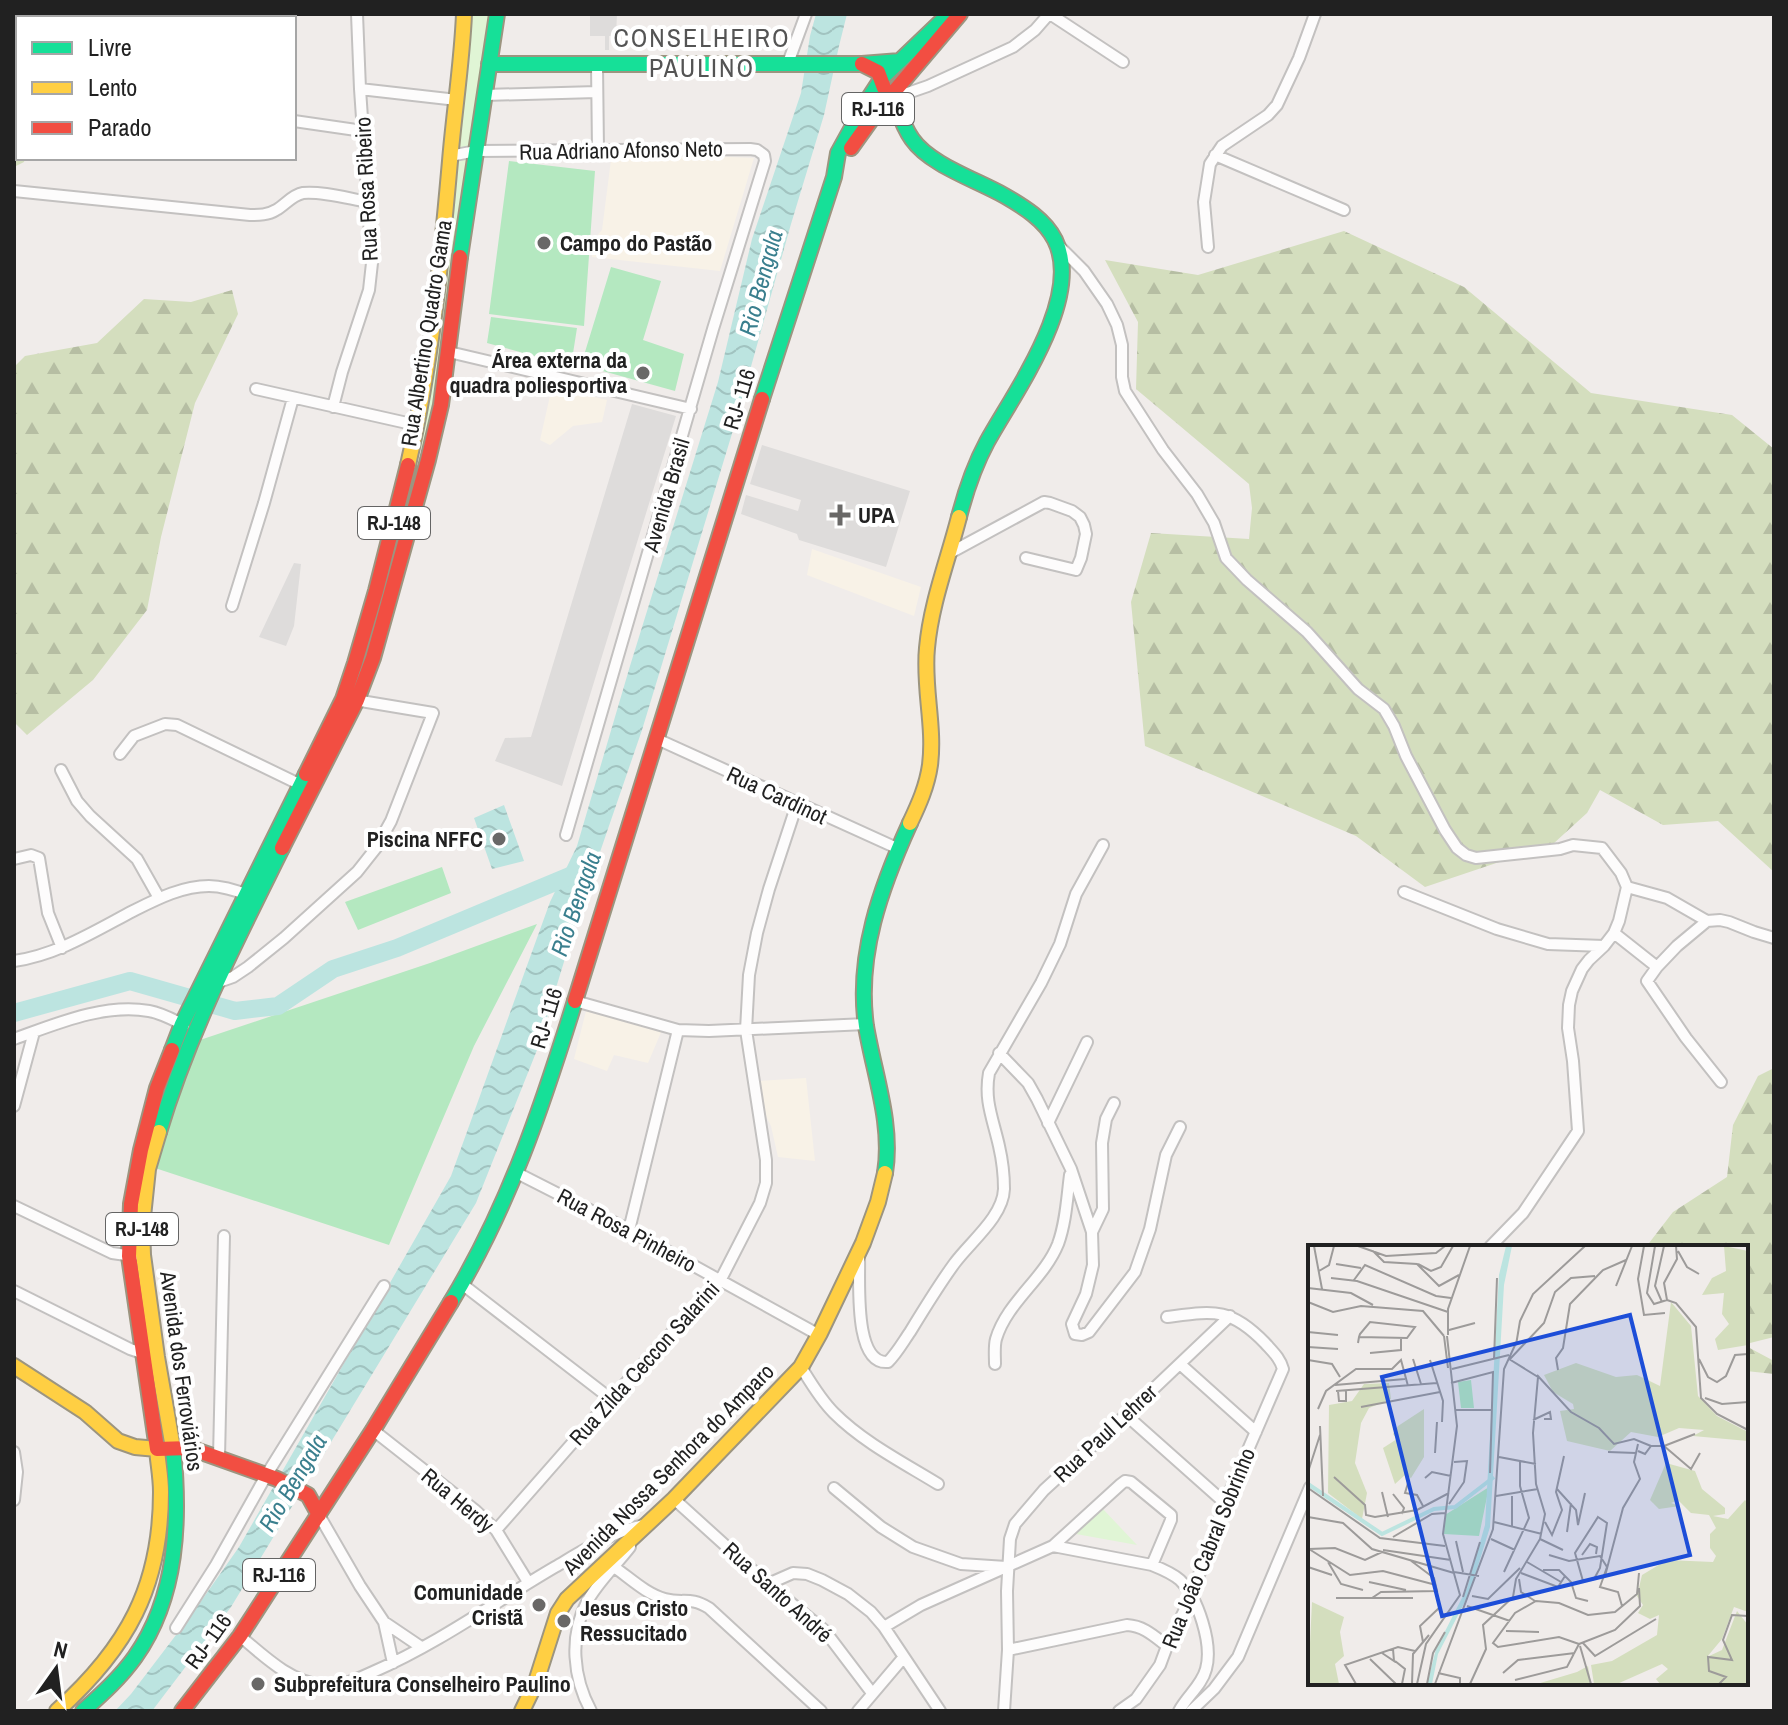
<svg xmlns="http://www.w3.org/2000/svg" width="1788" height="1725" viewBox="0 0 1788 1725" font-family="'Archivo Narrow',sans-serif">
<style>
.education{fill:#f8f2e7}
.religious{fill:#dedcdb}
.forest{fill:url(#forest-firs)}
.park{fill:#e0f5d5}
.pitch{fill:#b4e8c0}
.water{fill:url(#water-waves)}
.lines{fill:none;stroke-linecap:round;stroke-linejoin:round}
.river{stroke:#bce4e0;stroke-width:18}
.street-casing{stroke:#c3c1c0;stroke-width:14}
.fast-casing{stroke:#9c9580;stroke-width:18}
.slow-casing{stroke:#9c9580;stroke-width:18}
.jam-casing{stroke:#9c9580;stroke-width:18}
.street{stroke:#fdfcfc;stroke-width:10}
.fast{stroke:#16e098;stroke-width:14}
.slow{stroke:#ffcf43;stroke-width:14}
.jam{stroke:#f24e42;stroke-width:14}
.poi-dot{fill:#696867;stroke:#fff;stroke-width:3}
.labels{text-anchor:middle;stroke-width:8;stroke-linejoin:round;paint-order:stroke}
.shield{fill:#fff;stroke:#646464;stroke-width:2}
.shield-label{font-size:20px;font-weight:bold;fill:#212121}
.street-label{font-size:22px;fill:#212121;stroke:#fff}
.poi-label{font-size:22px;font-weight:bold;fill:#212121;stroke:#fff;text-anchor:start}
.water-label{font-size:24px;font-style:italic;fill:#3a7f8e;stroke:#fff}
.quarter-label{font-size:26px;letter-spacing:2px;fill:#545454;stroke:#fff}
.inset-river{fill:none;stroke:#bce4e0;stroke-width:4}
.inset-road{fill:none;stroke:#9d9b9a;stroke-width:2}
.view{fill:#1d4ed8;fill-opacity:0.15;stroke:#1d4ed8;stroke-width:4}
.inset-edge{fill:none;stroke:#212121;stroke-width:4}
</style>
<defs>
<pattern id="forest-firs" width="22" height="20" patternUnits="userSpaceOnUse" patternTransform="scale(2)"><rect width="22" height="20" fill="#d4debe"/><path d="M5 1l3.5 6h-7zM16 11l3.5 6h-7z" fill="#b6bea3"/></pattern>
<pattern id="water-waves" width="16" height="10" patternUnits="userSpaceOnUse" patternTransform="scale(2)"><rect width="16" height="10" fill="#bce4e0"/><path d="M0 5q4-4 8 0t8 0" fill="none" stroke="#a1c3c0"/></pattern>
</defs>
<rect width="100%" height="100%" fill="#f0ecea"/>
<path class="education" d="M612,152L754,158L720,271L592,257V241L602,230Z
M552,387L607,400L602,422L573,426L550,445L540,440Z
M812,549L921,587L914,616L807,575Z
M586,1011L662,1030L648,1063L614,1055L607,1071L574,1059Z
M806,1078L815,1161L778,1157L771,1126L766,1116L760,1081Z"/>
<path class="religious" d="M590,14H617L616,36H609V50H605V36H590Z
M632,404L676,416L562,786L495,761L505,738L531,737Z
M762,445L910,491L886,567L799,540L797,534L741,514L746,495L798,511L801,500L750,484Z
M294,563L301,564L294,626L286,646L259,637Z"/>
<path class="forest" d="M14,46L18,47V158H25L24,162L14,167Z
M1344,231L1464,287L1591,393L1732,415L1774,449V872L1718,821L1663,825L1600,790L1587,813L1553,844L1425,887L1356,836L1145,746L1131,602L1151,533L1249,539L1252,508L1249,484L1136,389L1138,322L1105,260L1198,275Z
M232,290L238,314L195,403L161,537L147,610L93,680L27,735L14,722V367L25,356L97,343L144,299L191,302Z
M1774,1068V1337L1746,1344V1247H1646L1673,1212L1727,1177L1733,1125L1758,1076Z
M1746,1346L1774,1361V1374L1746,1371Z"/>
<path class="park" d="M469,14H494L430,451L415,446Z
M1102,1508L1137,1545L1076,1534Z"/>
<path class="pitch" d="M509,161L595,171L584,326L489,314Z
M611,267L661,281L643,340L684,354L675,391L581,365Z
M491,317L577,328L571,366L487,343Z
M442,867L451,893L358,930L345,902Z
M537,924L474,1046L389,1245L155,1168L197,1041L430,963Z"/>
<path class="water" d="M816,14H847L839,46L824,115L791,224L734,427L642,730L578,916L537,1050L476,1203L231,1607L152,1711H115L131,1694L192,1614L239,1547L451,1176L550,902L577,846L630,666L718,382L752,239L801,93L810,36Z
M504,805L524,861L492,869L474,818Z"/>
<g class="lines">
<path class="river" d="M14,1013L130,981L235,1011L278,1006L333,969L397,948L584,870"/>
<defs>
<path id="street" d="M156,14V18
M246,14V18
M1050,14L1123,62
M14,32H18
M788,63L806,14
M597,65L598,150
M14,84L18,85
M360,89L457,100
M485,95L597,92
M896,102L902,95L928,86L1013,47L1035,30L1049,14
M294,121L363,131
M1215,155L1344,210
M450,156L476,151L750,149L757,150L764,155L765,161L713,329L566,835
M14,191L250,215C259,215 268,215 276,210C285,205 292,195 303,193C322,191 350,199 369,202
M1058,245L1084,271L1107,304L1117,325L1122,345V377L1125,391L1163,450L1197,494L1214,523L1226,558L1247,580L1307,632L1358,689L1384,709L1394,726L1406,756L1445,830L1457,848L1466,855L1476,858L1560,849L1573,845L1602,848L1621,873L1627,887L1667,898L1707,921
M1208,247L1204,202L1210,164L1222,146L1268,115L1277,105L1299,58L1315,14
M449,352L691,409
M256,389L416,425
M333,407L342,372L369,290L372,263L360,89L357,14
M948,554L1044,502L1050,503L1072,511L1080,517L1084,525L1086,534L1081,558L1076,570L1026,558
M232,606L264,503L293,398
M657,739L899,849
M120,754L134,736L165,724L177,725L301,785
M61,770L77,801L90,816L137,859L159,898
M14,859L31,855L39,858L48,913L62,948
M1404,892L1497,929L1548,944L1604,946
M1614,933L1657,967L1677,946L1707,921L1720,920L1729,922L1754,932L1774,938
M14,961C57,955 95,931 133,911C157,899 182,886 209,886C223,886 238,891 251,896
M1657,967L1647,981L1686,1038L1721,1082
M216,983L233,977L248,967L284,938L357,872L376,848L391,821L433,713L355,700
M575,1001L678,1030L709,1031L866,1024
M14,1039C56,1024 104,1003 149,1011C161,1013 174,1020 184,1025
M999,1053L1028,1083L1037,1099L1071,1169L1092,1232L1093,1265L1086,1294L1072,1324L1075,1334L1082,1335L1089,1332L1135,1272L1150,1229L1166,1155L1180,1127
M14,1106L34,1032
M1048,1123L1087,1042
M517,1173L629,1230L819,1335
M14,1206L112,1253L133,1256
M629,1230L678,1030
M1092,1232L1103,1209L1102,1143L1106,1119L1114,1103
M1490,1247L1523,1213L1578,1131L1573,1061L1568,1028L1569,1005L1572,991L1582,969L1589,960L1604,946L1614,933L1619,921L1627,887
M859,1257C860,1280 853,1365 888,1362C897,1353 903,1342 910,1332C924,1309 938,1286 954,1264C970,1242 1003,1217 1004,1189C1004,1175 1002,1159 999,1146C993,1119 984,1101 989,1073L1041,983L1060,944L1076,894L1103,845
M462,1284L611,1399
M14,1291L130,1349L145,1354
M995,1364C995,1356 994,1346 996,1339C1007,1302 1044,1279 1058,1244C1066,1222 1067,1198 1070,1175
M1180,1364L1256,1432
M801,1367C811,1383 820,1399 834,1413C863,1442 902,1462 938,1484
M1126,1415L1225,1503
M373,1430L476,1511L496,1530L528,1582
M14,1452L17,1472L14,1500
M219,1457L224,1236
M834,1488L881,1527L913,1547L961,1564L1006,1567L1053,1546L1152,1565C1162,1569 1172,1573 1180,1580C1198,1598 1213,1644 1206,1669C1202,1685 1187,1696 1179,1711
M674,1499L768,1584L825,1631L872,1693
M319,1515L360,1586L384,1622L393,1663
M496,1530L611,1399L721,1279L760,1203L766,1183V1160L746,1030L749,975L757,933L769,889L797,804
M1053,1546L1121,1484L1125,1481L1131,1482L1171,1515V1520L1152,1565
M614,1567C630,1578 646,1594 665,1599C684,1604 689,1596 709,1608L821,1711
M768,1584L793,1573L807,1574L822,1580L848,1594L871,1612L884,1627L940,1711
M384,1622L421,1647
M884,1627L921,1605L1004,1568
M176,1628L216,1565L267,1474L384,1286
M240,1636C265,1657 289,1681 322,1685C341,1688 359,1678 375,1671C439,1643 495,1602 555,1567C584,1550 610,1533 643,1525
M1008,1650L1127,1625C1144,1626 1154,1636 1167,1646
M591,1711C573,1678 569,1636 587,1602C597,1583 617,1564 630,1547
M858,1711L903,1658
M1004,1711L1008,1650L1007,1591L1010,1539L1015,1524L1044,1490L1126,1415L1230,1316
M1119,1711L1136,1699L1160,1665L1167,1646L1191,1597L1225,1503L1283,1369C1280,1358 1273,1352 1265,1343C1230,1307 1214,1311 1167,1317
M1191,1711L1214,1689L1238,1657L1310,1487"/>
<path id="fast" d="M489,64H862L900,61
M892,94C898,109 902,125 912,139C930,165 977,180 1005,196C1024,207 1045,220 1055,240C1084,298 1014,393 987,442C974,466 966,490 959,517
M460,257L497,14
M762,399L834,177L838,153L865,104L882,78L949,14
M172,1050L182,1024L306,774
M159,1132C189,1032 236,941 282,848
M885,1173C893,1124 874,1074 866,1026C856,955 881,887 910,823
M451,1302C509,1206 542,1107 575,1001
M83,1711C102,1694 120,1678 135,1657C178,1596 180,1520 173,1448"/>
<path id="slow" d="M408,465C431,365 441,263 450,161C454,112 462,63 464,14
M910,823C919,804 927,786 930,765C935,726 923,687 927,648C931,603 948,560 959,517
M159,1132L148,1169L142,1226L143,1255L157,1357L173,1448
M14,1366L85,1412L118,1441L135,1447L157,1449C158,1463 161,1477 161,1492C161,1587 127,1648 57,1711
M522,1711L536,1682L558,1613L567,1599L674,1499L801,1367L820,1333L863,1243L878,1202L885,1173"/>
<path id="jam" d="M862,64L878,72L884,88
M851,148L876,113L960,14
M306,774L343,699L355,663L376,591L408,465
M282,848L357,700L373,658L428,460L441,405L460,257
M575,1001L762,399
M172,1050L157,1088L141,1150L131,1204L129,1256L157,1449L190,1448L277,1479L308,1495L319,1515
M182,1711L240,1636L373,1430L451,1302"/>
</defs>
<use href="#street" class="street-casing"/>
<use href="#fast" class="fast-casing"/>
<use href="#slow" class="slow-casing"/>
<use href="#jam" class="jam-casing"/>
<use href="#street" class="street"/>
<use href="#fast" class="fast"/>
<use href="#slow" class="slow"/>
<use href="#jam" class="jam"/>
</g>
<g class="poi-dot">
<circle cx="544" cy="243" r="8"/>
<circle cx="643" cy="373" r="8"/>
<path d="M836 503h8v8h8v8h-8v8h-8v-8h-8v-8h8z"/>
<circle cx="499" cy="839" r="8"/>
<circle cx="539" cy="1605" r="8"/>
<circle cx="564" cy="1621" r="8"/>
<circle cx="258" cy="1684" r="8"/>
</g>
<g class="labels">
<g class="shield">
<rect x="842" y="93" width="72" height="32" rx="6"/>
<rect x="358" y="507" width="72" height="32" rx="6"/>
<rect x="106" y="1213" width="72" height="32" rx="6"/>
<rect x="243" y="1559" width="72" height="32" rx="6"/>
</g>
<g class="shield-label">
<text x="878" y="116">RJ-116</text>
<text x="394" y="530">RJ-148</text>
<text x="142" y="1236">RJ-148</text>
<text x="279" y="1582">RJ-116</text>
</g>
<g class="street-label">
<text transform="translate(621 150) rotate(-1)" y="8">Rua Adriano Afonso Neto</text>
<text transform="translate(366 189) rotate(-93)" y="8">Rua Rosa Ribeiro</text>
<text transform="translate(426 333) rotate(-81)" y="8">Rua Albertino Quadro Gama</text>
<text transform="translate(739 399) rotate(-73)" y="8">RJ- 116</text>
<text transform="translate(666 495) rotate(-74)" y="8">Avenida Brasil</text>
<text transform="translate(777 795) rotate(25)" y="8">Rua Cardinot</text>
<text transform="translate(546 1018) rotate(-73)" y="8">RJ- 116</text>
<text transform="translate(627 1230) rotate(28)" y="8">Rua Rosa Pinheiro</text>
<text transform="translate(644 1363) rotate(-48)" y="8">Rua Zilda Ceccon Salarini</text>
<text transform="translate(182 1371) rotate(82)" y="8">Avenida dos Ferroviários</text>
<text transform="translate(1105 1433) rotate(-43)" y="8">Rua Paul Lehrer</text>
<text transform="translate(668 1469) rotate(-45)" y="8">Avenida Nossa Senhora do Amparo</text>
<text transform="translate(458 1500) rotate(40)" y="8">Rua Herdy</text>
<text transform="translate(1208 1548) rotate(-68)" y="8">Rua João Cabral Sobrinho</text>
<text transform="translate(778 1592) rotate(42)" y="8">Rua Santo André</text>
<text transform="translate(208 1641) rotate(-54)" y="8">RJ- 116</text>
</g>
<g class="poi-label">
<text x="560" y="251">Campo do Pastão</text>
<text x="627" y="368" text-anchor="end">Área externa da<tspan x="627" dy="25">quadra poliesportiva</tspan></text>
<text x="858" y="523">UPA</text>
<text x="483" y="847" text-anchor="end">Piscina NFFC</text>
<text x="523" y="1600" text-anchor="end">Comunidade<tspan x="523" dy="25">Cristã</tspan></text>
<text x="580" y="1616">Jesus Cristo<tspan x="580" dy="25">Ressucitado</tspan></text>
<text x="274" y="1692">Subprefeitura Conselheiro Paulino</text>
</g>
<g class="water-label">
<text transform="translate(761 283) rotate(-75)" y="8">Rio Bengala</text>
<text transform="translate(576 904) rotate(-71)" y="8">Rio Bengala</text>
<text transform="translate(293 1483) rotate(-59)" y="8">Rio Bengala</text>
</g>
<g class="quarter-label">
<text x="702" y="47">CONSELHEIRO<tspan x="702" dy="30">PAULINO</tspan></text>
</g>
</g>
<g transform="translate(1308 1245)">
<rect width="440" height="440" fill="#f0ecea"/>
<path d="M416,1L440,6V100L410,105L407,94L421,79L414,69L416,48L394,50L404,33L418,26ZM363,57L383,81L390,151L409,171L440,187V196L385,191L396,185L371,183L350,192L323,187L302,206L259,196L252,166L266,164L265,159L245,147L236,130L268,118L308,132L329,130L352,141ZM81,138L83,154L61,163L53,178L47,218L59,248L54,274L20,248L21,160L44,156L56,139ZM116,164V212L103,233L97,230L87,239L75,203L89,194L85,189L90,181ZM358,218L387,226L394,244L417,263V269L405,271L420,274L437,255L440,258V367L426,362L414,394L399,412L414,405L429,366L440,380V439H352L348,434L360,424L354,419L309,439H286L283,420L304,416L349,390L351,370L342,374L330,368L335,360L329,351L334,330L359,315L405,317L408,311L402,303V289L408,283L401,270L383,268L370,255L363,258L372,261L351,264L342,255ZM4,357L36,372L32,387L36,411L27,419L31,439H0ZM280,421L283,439H229L269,427Z" fill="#d4debe"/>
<path d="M163,135L166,163H153L150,137ZM181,242L171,291L136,289L137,270Z" fill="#b4e8c0"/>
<path d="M198,1H204L196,40L182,282L162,347L130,409L124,439H119L128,404L159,343L177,280L191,30Z" fill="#bce4e0"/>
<path class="inset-river" d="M0,239L74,289L126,264L147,262L186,232"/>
<path class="inset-road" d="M6,1L14,44M50,1L78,11L128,8L137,1M336,1L330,34L336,70L357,68M347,1L339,48L346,59L359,55M65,6L76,17L109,19L131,41L151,30M370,6L379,22L391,29M28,19L53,23M110,19L123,26L133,22L145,1M11,26L21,20L26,1M23,33L49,36L140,67M46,35L57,20L128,51L143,53M308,41L324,1M0,43L43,48L65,60M359,55L368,58L388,82L393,153L409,169L440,185M359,55L356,38L369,14L368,1M0,57L25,67L53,61L115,66L136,91M354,57L347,41L356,1M141,85L167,78M0,87L30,90M140,90V64L162,1M136,91L140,123M50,98L51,92L52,89L62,77L107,82L99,93L51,92M208,100L212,76L225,49L277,1M0,102L30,104M62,108L93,105V94M105,114L113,139M186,114L189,33M202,114L236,78L247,47L263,33L287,31M391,114L400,132L409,137L418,131L427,110L440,109M0,115L24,119L32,132M122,115L135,156L134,177M144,124L201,110M250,125L248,113L255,103L262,59L295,25L318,15M229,130L263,167L291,183L306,199L326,194L343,201M143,138L185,127L182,228M27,140L97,134M28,146L129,138M30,146L31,156H38V146M397,153L414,159L440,157M53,162L132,147M10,164L18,146L48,124H84L93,115L100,141M148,165H184M225,175L242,167L243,174H236M12,181L15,251M356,201L387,189M330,206L337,209L343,201H356L383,224L392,208M300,207L328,208M127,208L129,177M191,212L228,219M0,227L12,190M26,232L57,260L58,270L67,272L109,265L141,248M117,233L124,227L143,231M100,238L97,248L109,250L115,261M0,243L72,293L137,301M249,244L268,265L270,280L277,248M74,247L80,272M85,249L96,263L94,269M188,251L230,244M204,251V281M141,259L156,237L159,216L146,217M0,272L35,278L64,304L146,328M290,272L299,278L292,323L286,334L275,336L267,308ZM186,277L234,289M237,277L244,290L254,265L248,247L256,211M259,287L263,258M85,292L124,269L137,268M183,294L207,305M232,294L255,305M148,296L155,327M1,304L42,330L75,326L128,340M1,304L27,303L57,315L74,307M75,305L143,315M241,310L261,316L292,311L299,322L292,342L310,347L314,361M274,310L282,299L289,302L288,309M20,317L33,339L55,345M219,317L253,337M0,322L24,330M235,325H251L263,337L268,353L280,356M146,327L171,331M196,327L221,273L212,241V216M213,328L250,342L257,331M297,331L315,263L332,234L326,217L330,199M211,334L213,347L227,356M61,337L98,345M164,351L180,354L212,323M155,352L172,297M28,353H105M64,353L73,347L129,346L126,333L102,315M159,361L202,376M198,386L231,387M115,397L112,381L131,363M275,398L287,411L348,374M271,399L251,392L190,402L185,398L207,368L228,356L251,358L280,370L307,367L329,349L331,328M271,399L307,385L332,361L331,343M272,401L283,439M74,408L86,416L85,404M62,414L88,439M87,416L97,424L94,439M130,428L152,433V439M195,428L210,415L267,408M207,435L259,422L271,399M48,439L37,420L90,402L107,406M104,439L105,409L121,390M109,439L118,399L152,350L135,289L149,181L139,91M119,439L125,408L137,387M127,439L185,284L196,124L208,98M162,439L178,404L175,380L205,352L208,334L232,294L237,269L228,239L225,188L230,132L201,114M411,439L418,432L401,426L400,412L424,415L415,395L424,370L440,371"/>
<path class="view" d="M322,70L382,310L134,371L74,132Z"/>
<rect width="440" height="440" class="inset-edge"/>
</g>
<rect width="1788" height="1725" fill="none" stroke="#212121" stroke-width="32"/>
<rect x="16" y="16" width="280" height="144" fill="#ffffff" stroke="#a6a6a6" stroke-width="2"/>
<rect x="32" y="42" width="40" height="12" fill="#16e098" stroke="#a6a6a6" stroke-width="2"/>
<text x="88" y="56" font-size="24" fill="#212121">Livre</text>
<rect x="32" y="82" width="40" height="12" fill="#ffcf43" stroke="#a6a6a6" stroke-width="2"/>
<text x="88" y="96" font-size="24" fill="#212121">Lento</text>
<rect x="32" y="122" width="40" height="12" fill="#f24e42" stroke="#a6a6a6" stroke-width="2"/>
<text x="88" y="136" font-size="24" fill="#212121">Parado</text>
<g transform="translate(56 1669) rotate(14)" stroke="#ffffff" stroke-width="6" paint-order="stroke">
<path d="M0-6L14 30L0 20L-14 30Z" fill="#212121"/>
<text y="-12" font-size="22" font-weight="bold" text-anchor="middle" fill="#212121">N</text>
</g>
</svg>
